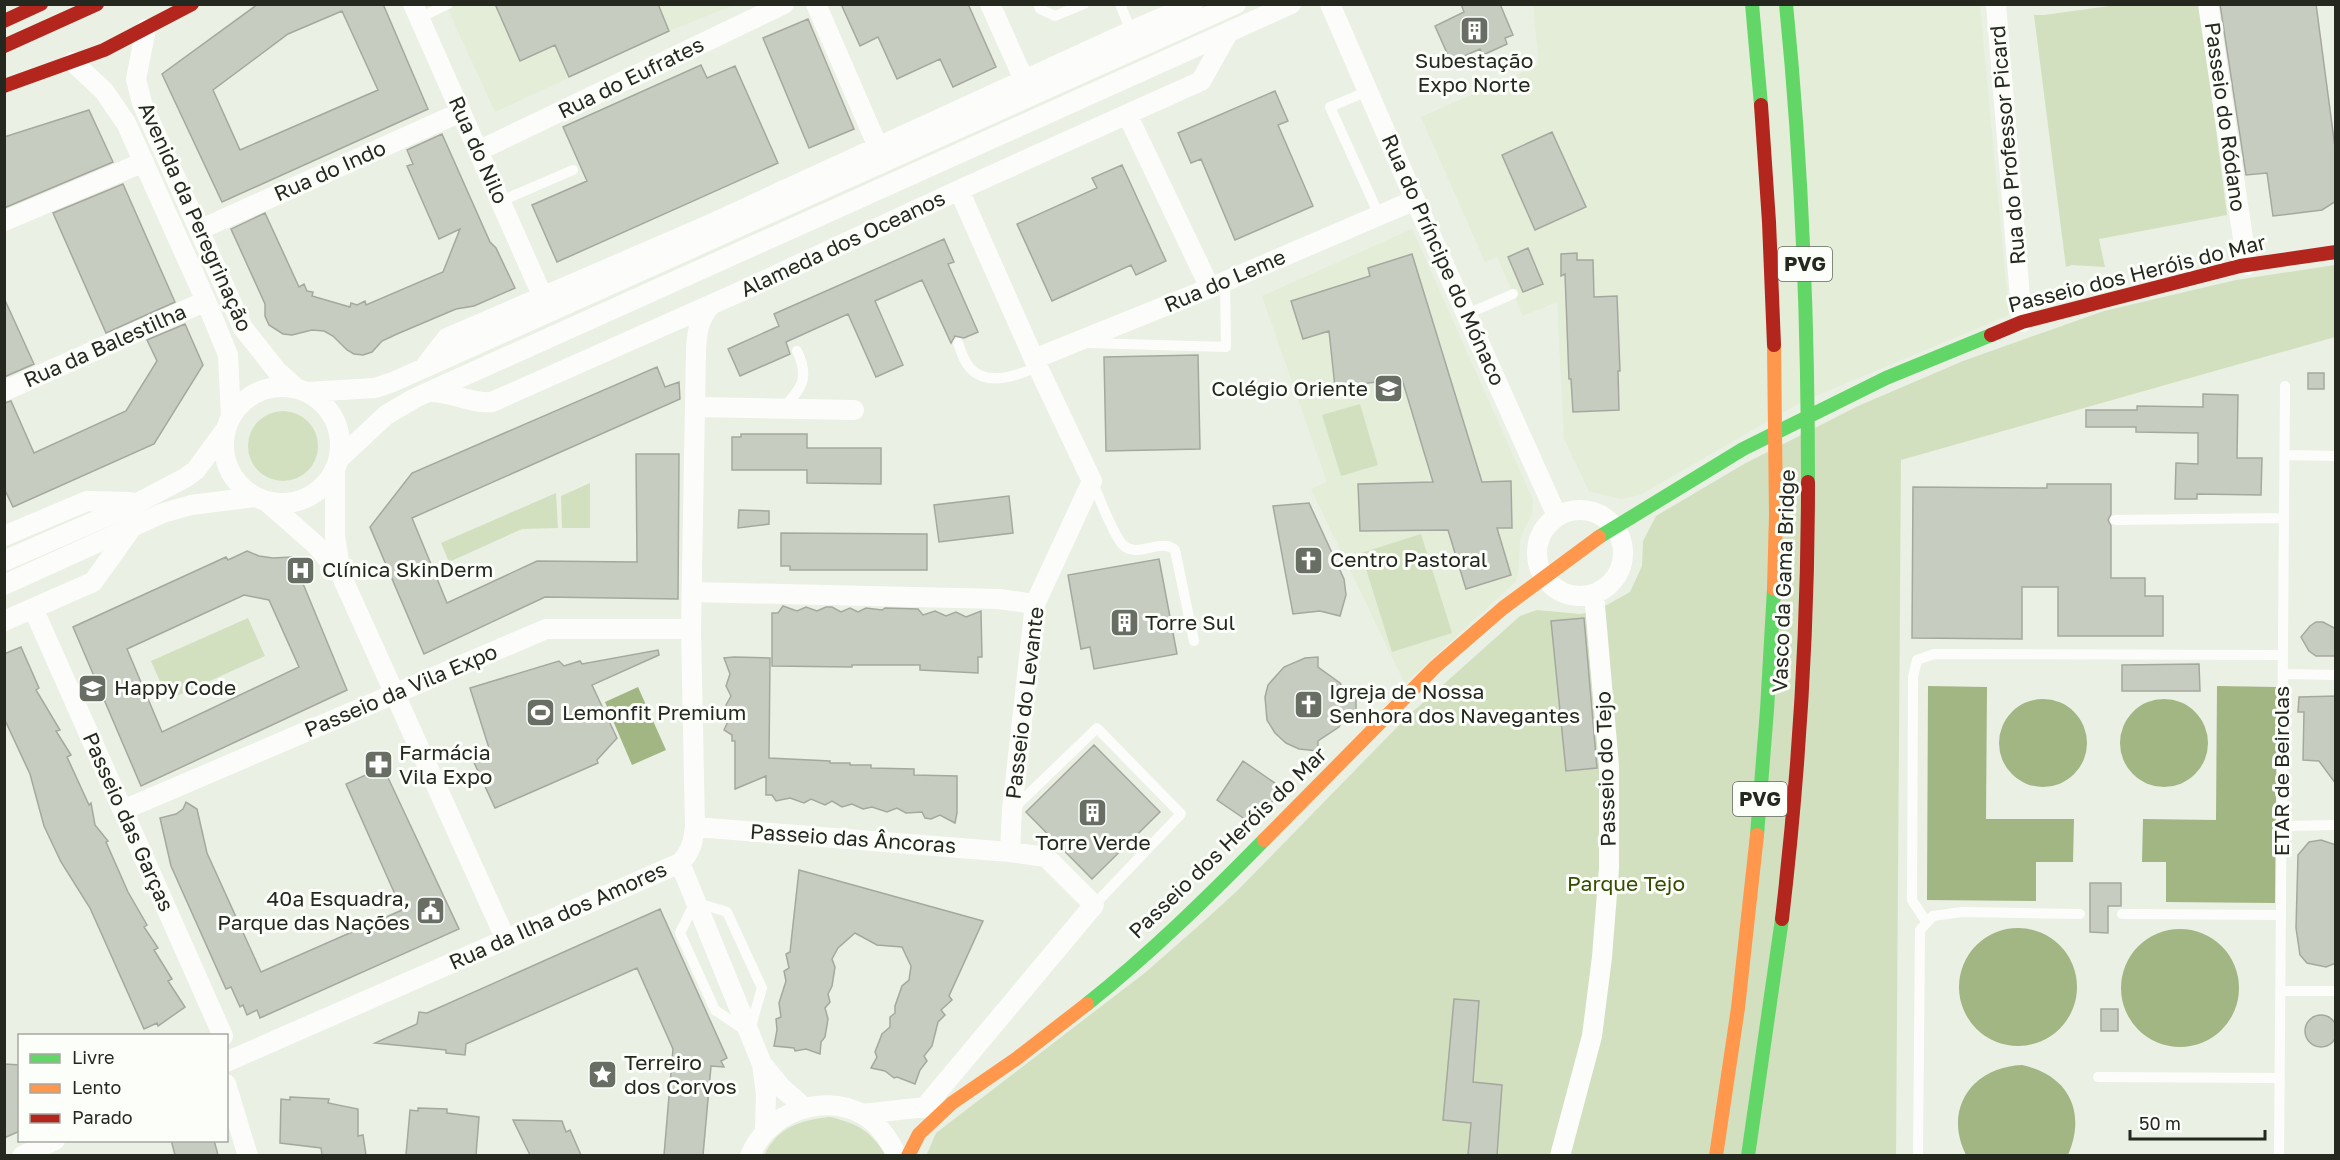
<svg xmlns="http://www.w3.org/2000/svg" width="2340" height="1160" viewBox="0 0 2340 1160" font-family="'Golos Text',sans-serif">
<style>
.built{fill:#e3edd7}
.green{fill:#d2e0c0}
.water{fill:#a2b684}
.building{fill:#c7ccc1;stroke:#a5a89f;stroke-width:1.5;fill-rule:evenodd}
.lines{fill:none;stroke-linecap:round;stroke-linejoin:round}
.lane{stroke:#fcfdfb;stroke-width:10}
.street{stroke:#fcfdfb;stroke-width:20}
.fast{stroke:#63d668;stroke-width:14}
.slow{stroke:#ff974d;stroke-width:14}
.jam{stroke:#b3261e;stroke-width:14}
.labels{text-anchor:middle;stroke-width:6;stroke-linejoin:round;paint-order:stroke}
.shield{fill:#fcfefa;stroke:#656861;stroke-width:1.5}
.shield-label{font-size:20px;font-weight:bold;fill:#24281f}
.poi-label{font-size:21px;fill:#24281f;stroke:#fcfefa;text-anchor:start}
.street-label{font-size:21px;fill:#24281f;stroke:#fcfefa}
.park-label{font-size:21px;fill:#354b00;stroke:#fcfefa}
</style>
<rect width="100%" height="100%" fill="#eaf0e3"/>
<path class="built" d="M446,5H734L669,31L495,112Z
M1533,5H1980L2009,315L1799,403L1640,495L1621,499L1589,491L1564,439L1557,302L1523,316L1497,257L1485,262L1421,117L1539,65Z
M1412,229L1533,500L1532,514L1520,539L1519,569L1516,581L1405,684L1311,489L1327,482L1262,296Z"/>
<path class="green" d="M2124,4L2200,5L2227,215L2099,239L2105,267L2072,265L2066,267L2034,15H2044Z
M2335,265V337L1901,460L1896,1155L927,1154L936,1133L1146,972L1203,922L1237,891L1407,717L1520,616L1537,610L1580,614L1596,611L1630,592L1642,566L1643,541L1656,516L1744,464L1858,406L1963,361L2104,311L2236,280Z
M1360,404L1378,465L1341,476L1322,415Z
M248 446a35 35 0 1 1 70 0a35 35 0 1 1-70 0Z
M590,483V528H562L561,496Z
M556,493L558,528L522,529L449,562L441,543Z
M1421,534L1452,633L1392,652L1361,553Z
M248,618L265,656L168,700L151,661Z
M830,1117C859,1124 870,1131 886,1155L764,1156C777,1127 801,1120 830,1117Z"/>
<path class="water" d="M1928,686L1987,687L1986,819H2074L2073,862H2036V901L1927,900Z
M2217,686L2277,687L2275,903L2166,902V862H2142L2143,819L2216,820Z
M638,687L666,750L632,765L605,702Z
M2120 743a44 44 0 1 1 88 0a44 44 0 1 1-88 0Z
M1999 743a44 44 0 1 1 88 0a44 44 0 1 1-88 0Z
M1959 987a59 59 0 1 1 118 0a59 59 0 1 1-118 0Z
M2121 988a59 59 0 1 1 118 0a59 59 0 1 1-118 0Z
M2022,1065C2068,1075 2087,1111 2068,1155H1966C1943,1109 1972,1067 2022,1065Z"/>
<path class="building" d="M258,4H383L428,109L222,202L162,74ZM342,11L378,90L240,150L213,90L288,34Z
M495,4H658L669,31L569,77L555,45L520,61Z
M841,4H968L996,67L953,87L940,59L897,79L878,37L860,46Z
M1461,4H1500L1513,35L1505,38L1507,44L1483,55L1480,49L1451,62L1435,26L1464,12Z
M2220,4H2316L2336,155V201L2322,210L2273,216L2267,173L2246,175Z
M808,19L854,129L809,148L763,38Z
M701,65L707,78L735,66L778,163L557,262L532,205L587,181L563,127Z
M1275,91L1288,121L1278,125L1313,206L1235,240L1201,159L1191,163L1178,133Z
M89,110L113,162L4,208V137Z
M1552,132L1586,207L1535,230L1502,155Z
M442,134L490,242L496,248L515,288L474,306L456,309L397,334L382,341L372,352L363,355L354,354L347,350L333,336L324,331L312,330L292,335L283,334L269,325L265,316V304L231,229L265,213L299,287L304,284L307,291L313,292L312,296L350,307L351,303L357,305L365,301L366,305L443,272L460,229L439,239L407,166L413,164L407,150Z
M1122,165L1166,261L1136,275L1131,265L1052,301L1017,224L1097,188L1092,178Z
M123,184L175,302L106,333L53,213Z
M944,239L954,262L948,264L978,332L964,338L955,336L951,343L922,280L875,301L903,365L876,377L848,314L786,342L790,354L740,376L728,349L779,326L774,314Z
M1528,248L1543,284L1523,292L1508,257Z
M1577,253V260H1593L1594,297L1617,296L1620,371H1618L1619,410L1573,412L1571,379H1569L1565,274L1561,276V254Z
M1412,254L1482,482L1511,481L1512,528H1497L1511,575L1466,589L1448,530L1360,531L1358,484L1433,482L1402,379L1335,387L1329,331L1303,339L1291,301L1370,276L1368,268Z
M4,298L34,364L4,377Z
M185,324L203,365L154,444L13,507L4,488V403L11,401L34,453L126,411L157,361L147,340Z
M1198,355L1200,449L1106,451L1104,357Z
M657,367L665,387L679,382L680,399L412,518L447,603L537,561L637,562L636,454H679L678,599L545,597L424,654L370,527L412,473Z
M2308,373H2324V389H2308Z
M2203,394L2238,395L2237,458H2262L2261,495L2197,494V499H2175L2176,463L2198,464V433L2136,432V427H2086V410H2137V406L2203,407Z
M741,434H807V448H881V484L807,483V470H732V437H741Z
M2047,484H2111V514L2108,520L2111,526V578H2145V596H2163V636H2058V587H2022V639L1912,638L1913,487L2047,488Z
M1009,496L1013,533L939,542L934,505Z
M1309,503L1344,579L1346,595L1340,616L1320,611L1293,614L1273,506Z
M739,510L769,511V524L738,528Z
M781,533L927,534V570H790V566H781Z
M247,551L259,556L273,558L292,557L347,690L141,786L73,627L226,557L228,560ZM244,595L269,600L299,667L162,732L127,649Z
M1159,559L1177,654L1094,669L1090,647L1081,649L1068,575Z
M783,606L797,611L806,607L817,611L826,607H832L841,612L850,608L858,612L866,608L882,610L885,608L918,609L923,615L935,611L946,616L956,612L966,617L981,611L982,657H978V673L920,670V665H852V667L772,666V613H778Z
M1584,618L1597,768L1566,771L1551,621Z
M2316,622H2323L2336,629V656H2316L2309,651L2301,637L2310,626Z
M21,647L39,688L36,690L60,730L56,731L71,755L67,757L89,805L91,803L95,825L108,841L106,842L128,892L147,925L144,927L158,948L154,950L172,979L168,981L185,1007L158,1026L157,1023L144,1029L90,908L61,862L44,826L30,774L4,718V654Z
M658,650L659,655L592,685L617,738L597,760L598,763L495,808L471,756L489,748L470,688L559,661L564,666L580,661L582,664Z
M734,657L770,658L769,758L830,761V763H850V765H871V768L914,769V775L957,776V813L955,823L940,815L931,819L925,818L922,812L906,813L897,808L887,812L872,807L863,809L852,804L842,807L832,801L825,805L811,799L804,803L790,798L776,801L772,795H766V776L735,789V741H732V735L724,730L730,717L726,705L731,696L726,686L730,674L724,658Z
M1318,657V667L1340,683L1347,696L1356,697V712H1347L1339,727L1318,741V751L1299,749L1286,743L1275,733L1267,720L1265,697L1268,685L1284,667L1305,658Z
M2199,664L2200,691H2122V665Z
M2336,696V784L2319,761L2303,760L2304,712H2298L2299,697Z
M1094,745L1160,812L1092,879L1026,812Z
M1243,761L1282,788L1255,826L1217,800Z
M383,767L459,929L260,1018L257,1010L247,1015L243,1005L240,1007L231,987L226,989L171,866L160,818L176,814L183,809L186,802L197,809L207,853L261,972L402,910L346,784Z
M2321,840L2336,845V963L2326,967L2307,963L2300,955L2296,928L2298,855L2309,842Z
M799,870L983,921L949,996L952,1000L941,1010L945,1015L938,1022L932,1046L924,1056L927,1061L920,1070L915,1084L897,1077L894,1078L885,1071L871,1068L877,1057L875,1052L882,1034L890,1027V1017L895,1013V1006L902,986L909,980L911,966L902,947L877,945L855,933L838,948L832,959L835,967L832,986L828,994L830,1002L825,1008L828,1019L825,1037L821,1042L820,1054L806,1049L795,1051L794,1048L774,1046L777,1030L776,1019L781,1017L779,1003L786,981L784,971L789,968L786,954L790,952Z
M2090,883H2121V906H2108V933L2090,932Z
M660,909L727,1058L721,1061L724,1067L711,1066L703,1155H664L673,1049L637,968L466,1044L465,1055L446,1053V1050L375,1043L417,1024L419,1012L427,1013Z
M1454,999L1479,1001L1473,1082L1502,1085L1497,1155H1468L1471,1123L1443,1120Z
M2101,1009H2118V1031H2101Z
M2305 1031a16 16 0 1 1 32 0a16 16 0 1 1-32 0Z
M4,1064L20,1065V1131L4,1138Z
M290,1097L329,1099L328,1103L358,1109V1136L363,1135L366,1155H322L321,1148L280,1143L281,1099L290,1100Z
M418,1108L447,1109V1113L479,1117L476,1155H406L410,1110L418,1111Z
M513,1120L562,1121L566,1132L570,1130L581,1155H530Z
M171,1140H214L218,1155H175Z"/>
<g class="lines">
<path class="lane" d="M1038,4L1040,9L1055,16L1084,4
M1120,4L1131,31
M419,18L448,4
M1368,91L1330,107L1379,215
M501,201L573,170
M1467,314L1513,294
M958,343C961,352 964,362 971,369C988,387 1019,375 1037,367
M1088,343L1226,347L1225,282
M783,408C802,388 810,378 797,351
M2285,455L2336,456
M1092,481C1099,497 1112,532 1122,544C1137,560 1160,537 1175,550L1194,641
M2115,520L2284,518
M2283,674L2336,675
M1014,808L1097,728L1181,814L1094,905
M2282,826L2336,825
M695,902L727,912L762,988L749,1033L715,1010L680,933Z
M2122,914L2281,915
M1927,923L1912,900L1913,677L1917,660L1934,654L2283,655
M2280,991H2336
M2098,1077L2279,1078
M1918,1156L1920,930L1933,916L1962,912L2080,914
M2279,1156L2285,386"/>
<path class="street" d="M413,4L542,295
M816,4L878,147
M990,4L1024,80
M1330,4L1415,200L1557,516
M1996,4L2022,322
M2208,4L2247,265
M146,29L136,79L142,103L243,328L277,371L296,388
M73,62L104,91L126,123L206,301L228,355L231,417
M1128,116L1210,288
M478,151L784,4
M4,221L144,162
M199,230L461,112
M1034,359L1210,288L1415,200
M426,365L447,338L704,227L1131,31L1193,4
M224 445a58 58 0 1 1 116 0a58 58 0 1 1-116 0Z
M4,391L206,301
M308,392L375,388L393,382L1236,4
M431,392C452,392 471,404 492,402L735,294L959,190L1201,81L1228,33
M695,407L854,410
M340,458L386,415L415,398L1291,4
M335,470V536L341,575L506,940
M266,501L316,545L339,573
M1537 553a43 43 0 1 1 86 0a43 43 0 1 1-86 0Z
M4,536L87,501L131,502
M4,561L137,503L185,478L196,470L226,429
M4,585L163,513L191,505L255,497
M692,592L999,599L1035,604
M33,608L223,1036
M4,621L93,582L131,529
M123,810L546,629H691
M695,827L1010,852
M680,863L762,1064L766,1094L765,1131
M226,1062L680,863C691,852 693,842 695,827L691,629L696,350C697,331 699,318 712,304
M763,1065L782,1088L805,1108
M226,1084L248,1156
M924,1108L1094,905L1046,857L1010,852L1012,810L1035,604L1092,481L1034,359L959,190
M862,1114L935,1106
M22,1156L55,1140
M750,1156C767,1113 822,1092 862,1114C878,1123 889,1139 897,1156
M1560,1156L1592,1036L1602,957L1609,868V766L1594,594"/>
<path class="fast" d="M1752,4L1761,105
M1786,4C1802,163 1808,322 1808,482
M1599,537L1743,449L1886,378L1991,335
M1757,835L1767,710L1774,589
M1087,1004C1150,954 1208,897 1264,840
M1748,1156L1782,919"/>
<path class="slow" d="M1774,589L1776,515L1774,345
M1264,840L1435,667L1503,608L1599,537
M908,1156L919,1134L952,1103L1016,1059L1087,1004
M1716,1156L1738,1008L1757,835"/>
<path class="jam" d="M4,21L41,4
M4,46L97,4
M4,86L104,50L192,4
M1761,105L1769,222L1774,345
M1991,335L2022,322L2240,266L2336,252
M1782,919C1799,773 1808,628 1808,482"/>
</g>
<defs>
<symbol id="building-square" viewBox="-11 -11 22 22"><rect x="-9" y="-9" width="18" height="18" rx="4" fill="#696e64" stroke="#fcfefa"/><path d="M-4-6H4V6H1V3H-1V6H-4ZM-2.5-4.3h1.7v1.8h-1.7ZM.8-4.3h1.7v1.8H.8ZM-2.5-1h1.7V.8h-1.7ZM.8-1h1.7V.8H.8Z" fill="#fff"/></symbol>
<symbol id="school-square" viewBox="-11 -11 22 22"><rect x="-9" y="-9" width="18" height="18" rx="4" fill="#696e64" stroke="#fcfefa"/><path d="M0-5L7-2L0 1L-7-2ZM-4 1L0 2.5L4 1V4Q0 6-4 4Z" fill="#fff"/></symbol>
<symbol id="church-square" viewBox="-11 -11 22 22"><rect x="-9" y="-9" width="18" height="18" rx="4" fill="#696e64" stroke="#fcfefa"/><path d="M-1.2-6h2.4v3.5h3.3v2.4h-3.3V6h-2.4V-.1h-3.3v-2.4h3.3Z" fill="#fff"/></symbol>
<symbol id="hospital-square" viewBox="-11 -11 22 22"><rect x="-9" y="-9" width="18" height="18" rx="4" fill="#696e64" stroke="#fcfefa"/><path d="M-5-5h3v3.5h4V-5h3V5h-3V1.5h-4V5h-3Z" fill="#fff"/></symbol>
<symbol id="stadium-square" viewBox="-11 -11 22 22"><rect x="-9" y="-9" width="18" height="18" rx="4" fill="#696e64" stroke="#fcfefa"/><path d="M0-5a6.5 5 0 1 0 0 10a6.5 5 0 1 0 0-10ZM-3.5-1.8h7v3.6h-7Z" fill="#fff"/></symbol>
<symbol id="pharmacy-square" viewBox="-11 -11 22 22"><rect x="-9" y="-9" width="18" height="18" rx="4" fill="#696e64" stroke="#fcfefa"/><path d="M-2-6h4v4h4v4h-4v4h-4v-4h-4v-4h4Z" fill="#fff"/></symbol>
<symbol id="civic-square" viewBox="-11 -11 22 22"><rect x="-9" y="-9" width="18" height="18" rx="4" fill="#696e64" stroke="#fcfefa"/><path d="M-.6-6.5H3V-4.5H.6V-3L4-1V1h2V6H-6V1h2V-1L-.6-3ZM-1.2 2.5V6h2.4V2.5Z" fill="#fff"/></symbol>
<symbol id="sight-square" viewBox="-11 -11 22 22"><rect x="-9" y="-9" width="18" height="18" rx="4" fill="#696e64" stroke="#fcfefa"/><path d="M0-6L1.8-2.2L6-1.7L2.9 1.2L3.7 5.4L0 3.3L-3.7 5.4L-2.9 1.2L-6-1.7L-1.8-2.2Z" fill="#fff"/></symbol>
</defs>
<g fill-rule="evenodd">
<use href="#building-square" x="1458" y="14" width="33" height="33"/>
<use href="#school-square" x="1372" y="372" width="33" height="33"/>
<use href="#church-square" x="1292" y="544" width="33" height="33"/>
<use href="#hospital-square" x="284" y="554" width="33" height="33"/>
<use href="#building-square" x="1108" y="606" width="33" height="33"/>
<use href="#school-square" x="76" y="672" width="33" height="33"/>
<use href="#church-square" x="1292" y="688" width="33" height="33"/>
<use href="#stadium-square" x="524" y="696" width="33" height="33"/>
<use href="#pharmacy-square" x="362" y="748" width="33" height="33"/>
<use href="#building-square" x="1076" y="796" width="33" height="33"/>
<use href="#civic-square" x="414" y="894" width="33" height="33"/>
<use href="#sight-square" x="586" y="1058" width="33" height="33"/>
</g>
<g class="labels">
<g class="shield">
<rect x="1778" y="247" width="54" height="34" rx="4.5"/>
<rect x="1733" y="782" width="54" height="34" rx="4.5"/>
</g>
<g class="shield-label">
<text x="1805" y="271">PVG</text>
<text x="1760" y="806">PVG</text>
</g>
<g class="poi-label">
<text x="1474" y="68" text-anchor="middle">Subestação<tspan x="1474" dy="24">Expo Norte</tspan></text>
<text x="1368" y="396" text-anchor="end">Colégio Oriente</text>
<text x="1330" y="567">Centro Pastoral</text>
<text x="322" y="577">Clínica SkinDerm</text>
<text x="1145" y="630">Torre Sul</text>
<text x="114" y="695">Happy Code</text>
<text x="1329" y="699">Igreja de Nossa<tspan x="1329" dy="24">Senhora dos Navegantes</tspan></text>
<text x="562" y="720">Lemonfit Premium</text>
<text x="399" y="760">Farmácia<tspan x="399" dy="24">Vila Expo</tspan></text>
<text x="1093" y="850" text-anchor="middle">Torre Verde</text>
<text x="410" y="906" text-anchor="end">40ª Esquadra,<tspan x="410" dy="24">Parque das Nações</tspan></text>
<text x="624" y="1070">Terreiro<tspan x="624" dy="24">dos Corvos</tspan></text>
</g>
<g class="street-label">
<text transform="translate(631 78) rotate(-26)" y="7">Rua do Eufrates</text>
<text transform="translate(2225 117) rotate(82)" y="7">Passeio do Ródano</text>
<text transform="translate(2008 145) rotate(-95)" y="7">Rua do Professor Picard</text>
<text transform="translate(478 150) rotate(66)" y="7">Rua do Nilo</text>
<text transform="translate(330 171) rotate(-24)" y="7">Rua do Indo</text>
<text transform="translate(195 217) rotate(66)" y="7">Avenida da Peregrinação</text>
<text transform="translate(843 244) rotate(-25)" y="7">Alameda dos Oceanos</text>
<text transform="translate(1443 260) rotate(66)" y="7">Rua do Príncipe do Mónaco</text>
<text transform="translate(2137 274) rotate(-14)" y="7">Passeio dos Heróis do Mar</text>
<text transform="translate(1225 281) rotate(-23)" y="7">Rua do Leme</text>
<text transform="translate(105 346) rotate(-24)" y="7">Rua da Balestilha</text>
<text transform="translate(1784 581) rotate(-88)" y="7">Vasco da Gama Bridge</text>
<text transform="translate(401 691) rotate(-23)" y="7">Passeio da Vila Expo</text>
<text transform="translate(1025 703) rotate(-83)" y="7">Passeio do Levante</text>
<text transform="translate(1606 769) rotate(-92)" y="7">Passeio do Tejo</text>
<text transform="translate(2282 771) rotate(-90)" y="7">ETAR de Beirolas</text>
<text transform="translate(128 822) rotate(66)" y="7">Passeio das Garças</text>
<text transform="translate(853 839) rotate(4)" y="7">Passeio das Âncoras</text>
<text transform="translate(1228 843) rotate(-44)" y="7">Passeio dos Heróis do Mar</text>
<text transform="translate(558 916) rotate(-24)" y="7">Rua da Ilha dos Amores</text>
</g>
<g class="park-label">
<text x="1626" y="891">Parque Tejo</text>
</g>
</g>
<rect width="2340" height="1160" fill="none" stroke="#24281f" stroke-width="12"/>
<rect x="18" y="1034" width="210" height="108" fill="#fcfefa" stroke="#a6a8a2" stroke-width="1.5"/>
<rect x="30" y="1054" width="30" height="9" fill="#63d668" stroke="#a6a8a2" stroke-width="1.5"/>
<text x="72" y="1064" font-size="18" fill="#24281f">Livre</text>
<rect x="30" y="1084" width="30" height="9" fill="#ff974d" stroke="#a6a8a2" stroke-width="1.5"/>
<text x="72" y="1094" font-size="18" fill="#24281f">Lento</text>
<rect x="30" y="1114" width="30" height="9" fill="#b3261e" stroke="#a6a8a2" stroke-width="1.5"/>
<text x="72" y="1124" font-size="18" fill="#24281f">Parado</text>
<path d="M2130 1130v9h135v-9" fill="none" stroke="#24281f" stroke-width="3"/>
<text x="2139" y="1130" font-size="18" fill="#24281f" stroke="#fcfefa" stroke-width="4.5" paint-order="stroke">50 m</text>
</svg>
